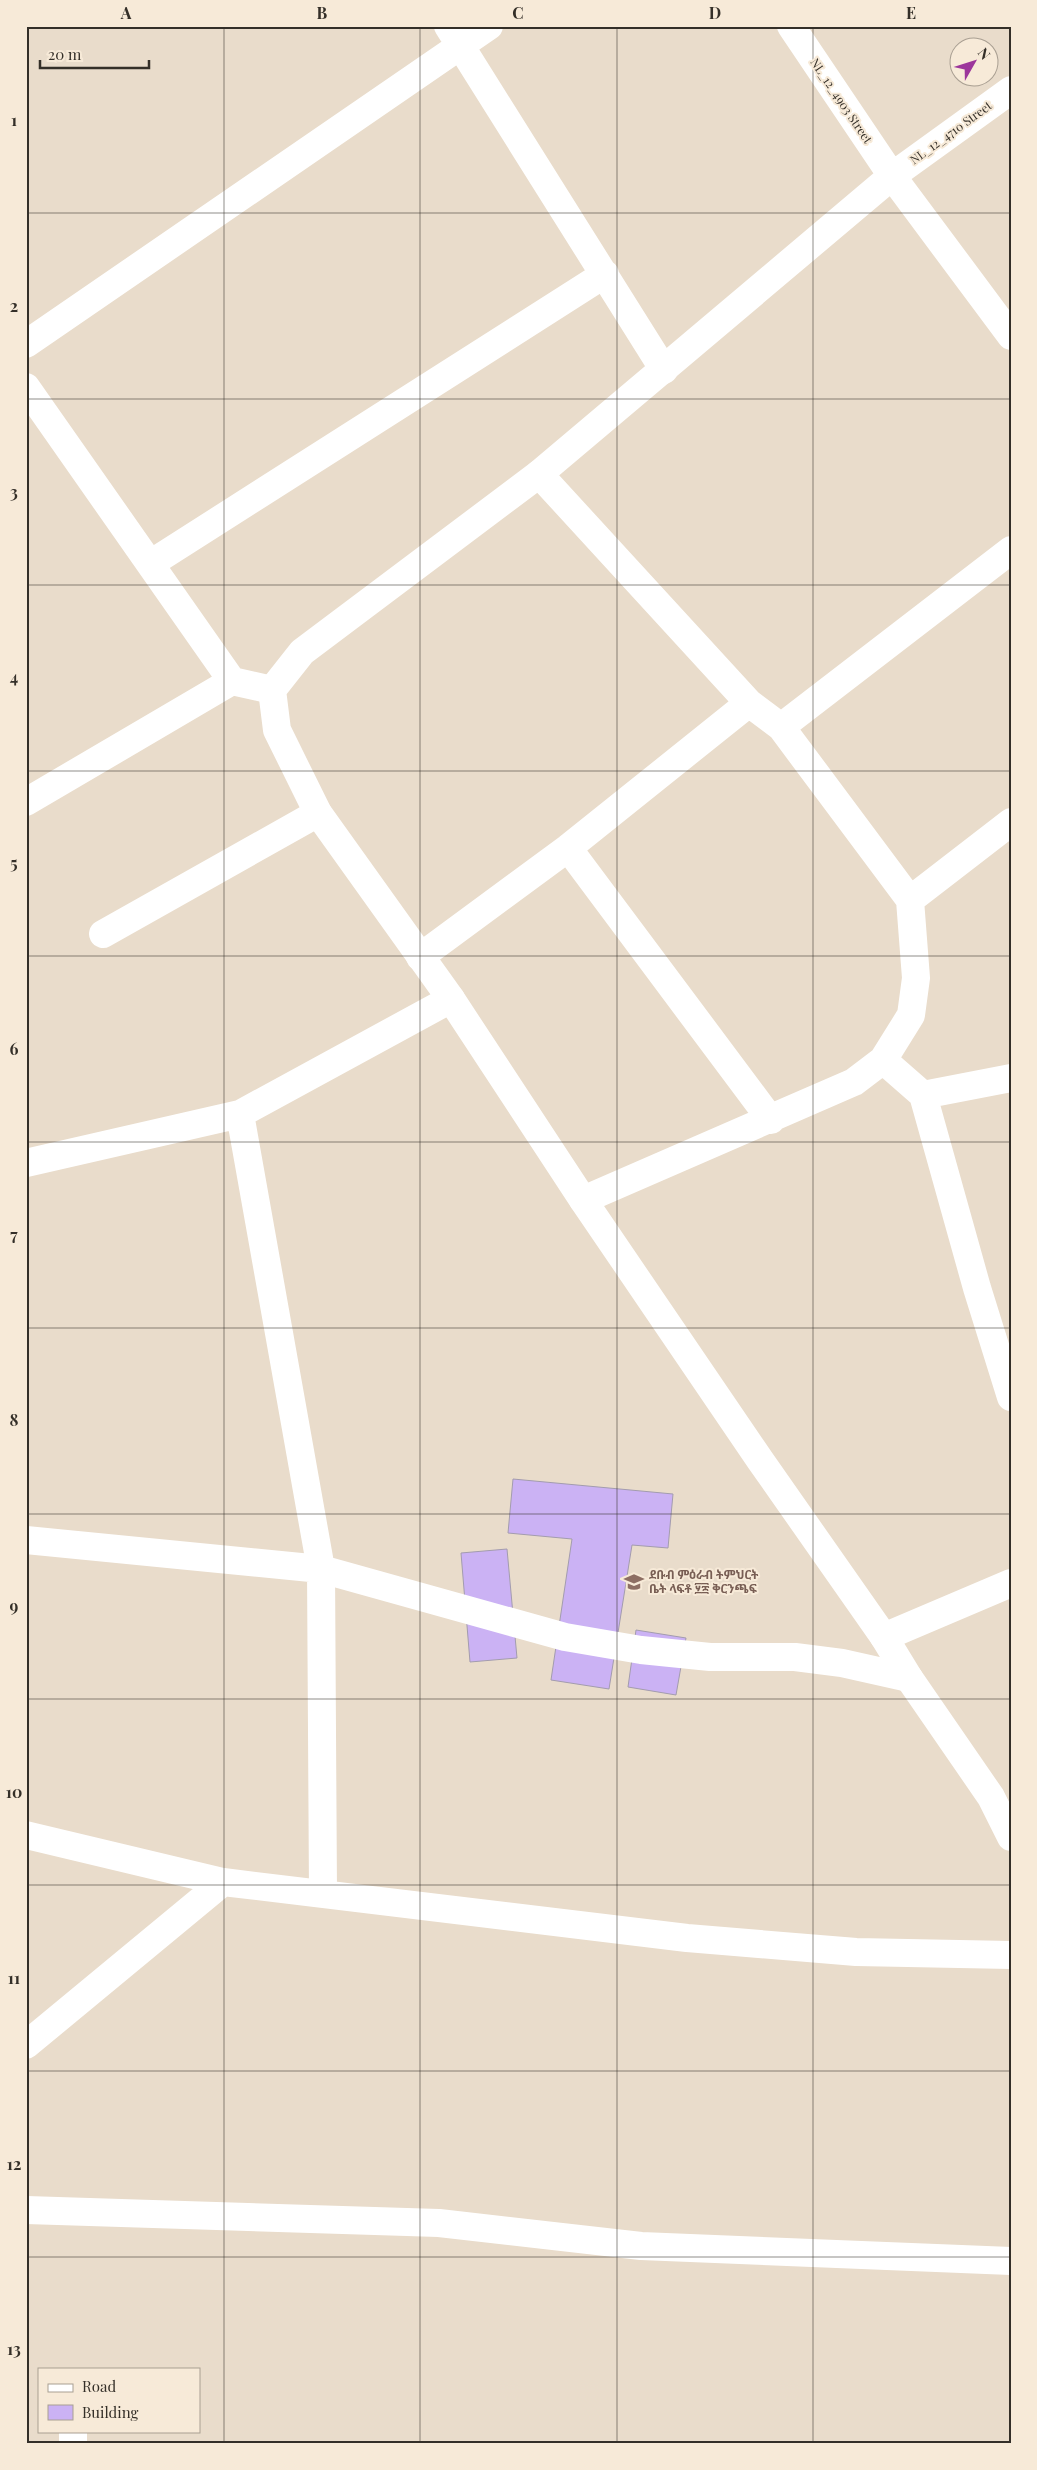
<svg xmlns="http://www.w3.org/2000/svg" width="1037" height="2470" viewBox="0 0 1037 2470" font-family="'Playfair Display','Noto Sans Ethiopic',serif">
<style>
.building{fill:#cbb2f4;stroke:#a39cae}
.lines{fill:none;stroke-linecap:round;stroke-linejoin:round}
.minor{stroke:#fff;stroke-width:28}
.tertiary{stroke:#fff;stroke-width:28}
.grid{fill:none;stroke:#342f28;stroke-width:1;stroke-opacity:0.55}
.labels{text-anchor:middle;stroke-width:4;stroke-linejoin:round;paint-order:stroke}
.street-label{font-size:12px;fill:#342f28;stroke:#f7ead8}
.education-label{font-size:12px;font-weight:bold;fill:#785e54;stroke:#f7ead8;text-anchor:start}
.neatline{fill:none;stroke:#342f28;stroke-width:2}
.grid-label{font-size:16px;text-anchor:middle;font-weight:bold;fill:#342f28}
</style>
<rect width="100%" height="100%" fill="#e9dccb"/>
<path class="building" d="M513,1479L673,1494L668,1548L632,1545L609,1689L551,1680L572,1539L508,1533Z
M507,1549L517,1658L470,1662L461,1553Z
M636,1630L686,1638L676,1695L628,1687Z"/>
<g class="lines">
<path class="minor" d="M448,26L664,370
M892,176L1011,336
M26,344L489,26
M26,387L232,681L272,690
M539,474L749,703L781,727L910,900L916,978L911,1015L883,1060L854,1082L583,1200
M150,564L605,274
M781,727L1011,550
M26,802L232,681
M568,848L771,1120
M910,900L1011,822
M103,934L318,813
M420,957L568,848L749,703
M883,1060L923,1095
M1011,1078L923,1095L977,1288L1011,1397
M26,1163L240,1114
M26,1540L321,1569L565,1637L641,1650L710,1657H795L842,1663L909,1678
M884,1637L1011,1583
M26,1835L223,1882L687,1938L856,1952L1011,1955
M323,1893L321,1569L240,1114L451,999
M26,2045L223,1882
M26,2210L439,2223L641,2246L1011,2261
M73,2444V2431"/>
<path class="tertiary" d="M791,26L892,176
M1011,90L892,176L539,474L302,652L272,690L277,730L318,813L451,999L583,1200L760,1460L884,1637L909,1678L991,1797L1011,1837"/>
</g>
<path class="grid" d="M224,26V2444M420,26V2444M617,26V2444M813,26V2444M26,213H1011M26,399H1011M26,585H1011M26,771H1011M26,956H1011M26,1142H1011M26,1328H1011M26,1514H1011M26,1699H1011M26,1885H1011M26,2071H1011M26,2257H1011"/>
<defs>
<symbol id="school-bare" viewBox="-9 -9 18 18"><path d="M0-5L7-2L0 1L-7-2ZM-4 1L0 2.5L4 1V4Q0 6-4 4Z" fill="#8d6e63" stroke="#f7ead8" stroke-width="2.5" paint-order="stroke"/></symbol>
</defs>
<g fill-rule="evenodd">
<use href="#school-bare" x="620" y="1568" width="28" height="28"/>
</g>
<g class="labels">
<g class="street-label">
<text transform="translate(841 101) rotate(56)" y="4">NL_12_4903 Street</text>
<text transform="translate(951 133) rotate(-36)" y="4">NL_12_4710 Street</text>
</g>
<g class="education-label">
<text x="649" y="1579">ደቡብ ምዕራብ ትምህርት<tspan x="649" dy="14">ቤት ላፍቶ ፶፰ ቅርንጫፍ</tspan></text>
</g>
</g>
<rect width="1037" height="2470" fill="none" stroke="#f7ead8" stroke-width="55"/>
<rect x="38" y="2368" width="162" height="65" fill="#f7ead8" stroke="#a99f92"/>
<rect x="48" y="2384" width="25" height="8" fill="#ffffff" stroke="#a99f92"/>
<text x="82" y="2392" font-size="15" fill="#342f28">Road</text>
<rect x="48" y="2405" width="25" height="15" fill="#cbb2f4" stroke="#a99f92"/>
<text x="82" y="2418" font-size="15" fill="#342f28">Building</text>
<g transform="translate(974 62) rotate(51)"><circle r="24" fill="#f7ead8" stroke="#a99f92"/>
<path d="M0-4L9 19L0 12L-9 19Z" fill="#9c369b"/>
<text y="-8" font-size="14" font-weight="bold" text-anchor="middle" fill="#342f28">N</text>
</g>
<path d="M40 60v8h109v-8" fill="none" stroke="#342f28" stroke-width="2.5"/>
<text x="48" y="60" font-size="15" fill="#342f28" stroke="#f7ead8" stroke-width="4" paint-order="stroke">20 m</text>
<rect x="28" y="28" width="982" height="2414" class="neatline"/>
<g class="grid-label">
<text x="126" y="19">A</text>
<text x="322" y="19">B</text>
<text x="518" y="19">C</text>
<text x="715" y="19">D</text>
<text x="911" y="19">E</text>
<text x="14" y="126">1</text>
<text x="14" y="312">2</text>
<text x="14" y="498">3</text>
<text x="14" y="683">4</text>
<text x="14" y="869">5</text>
<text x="14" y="1055">6</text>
<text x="14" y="1241">7</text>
<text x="14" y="1426">8</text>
<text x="14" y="1612">9</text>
<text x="14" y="1798">10</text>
<text x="14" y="1984">11</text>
<text x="14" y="2170">12</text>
<text x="14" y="2355">13</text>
</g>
</svg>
